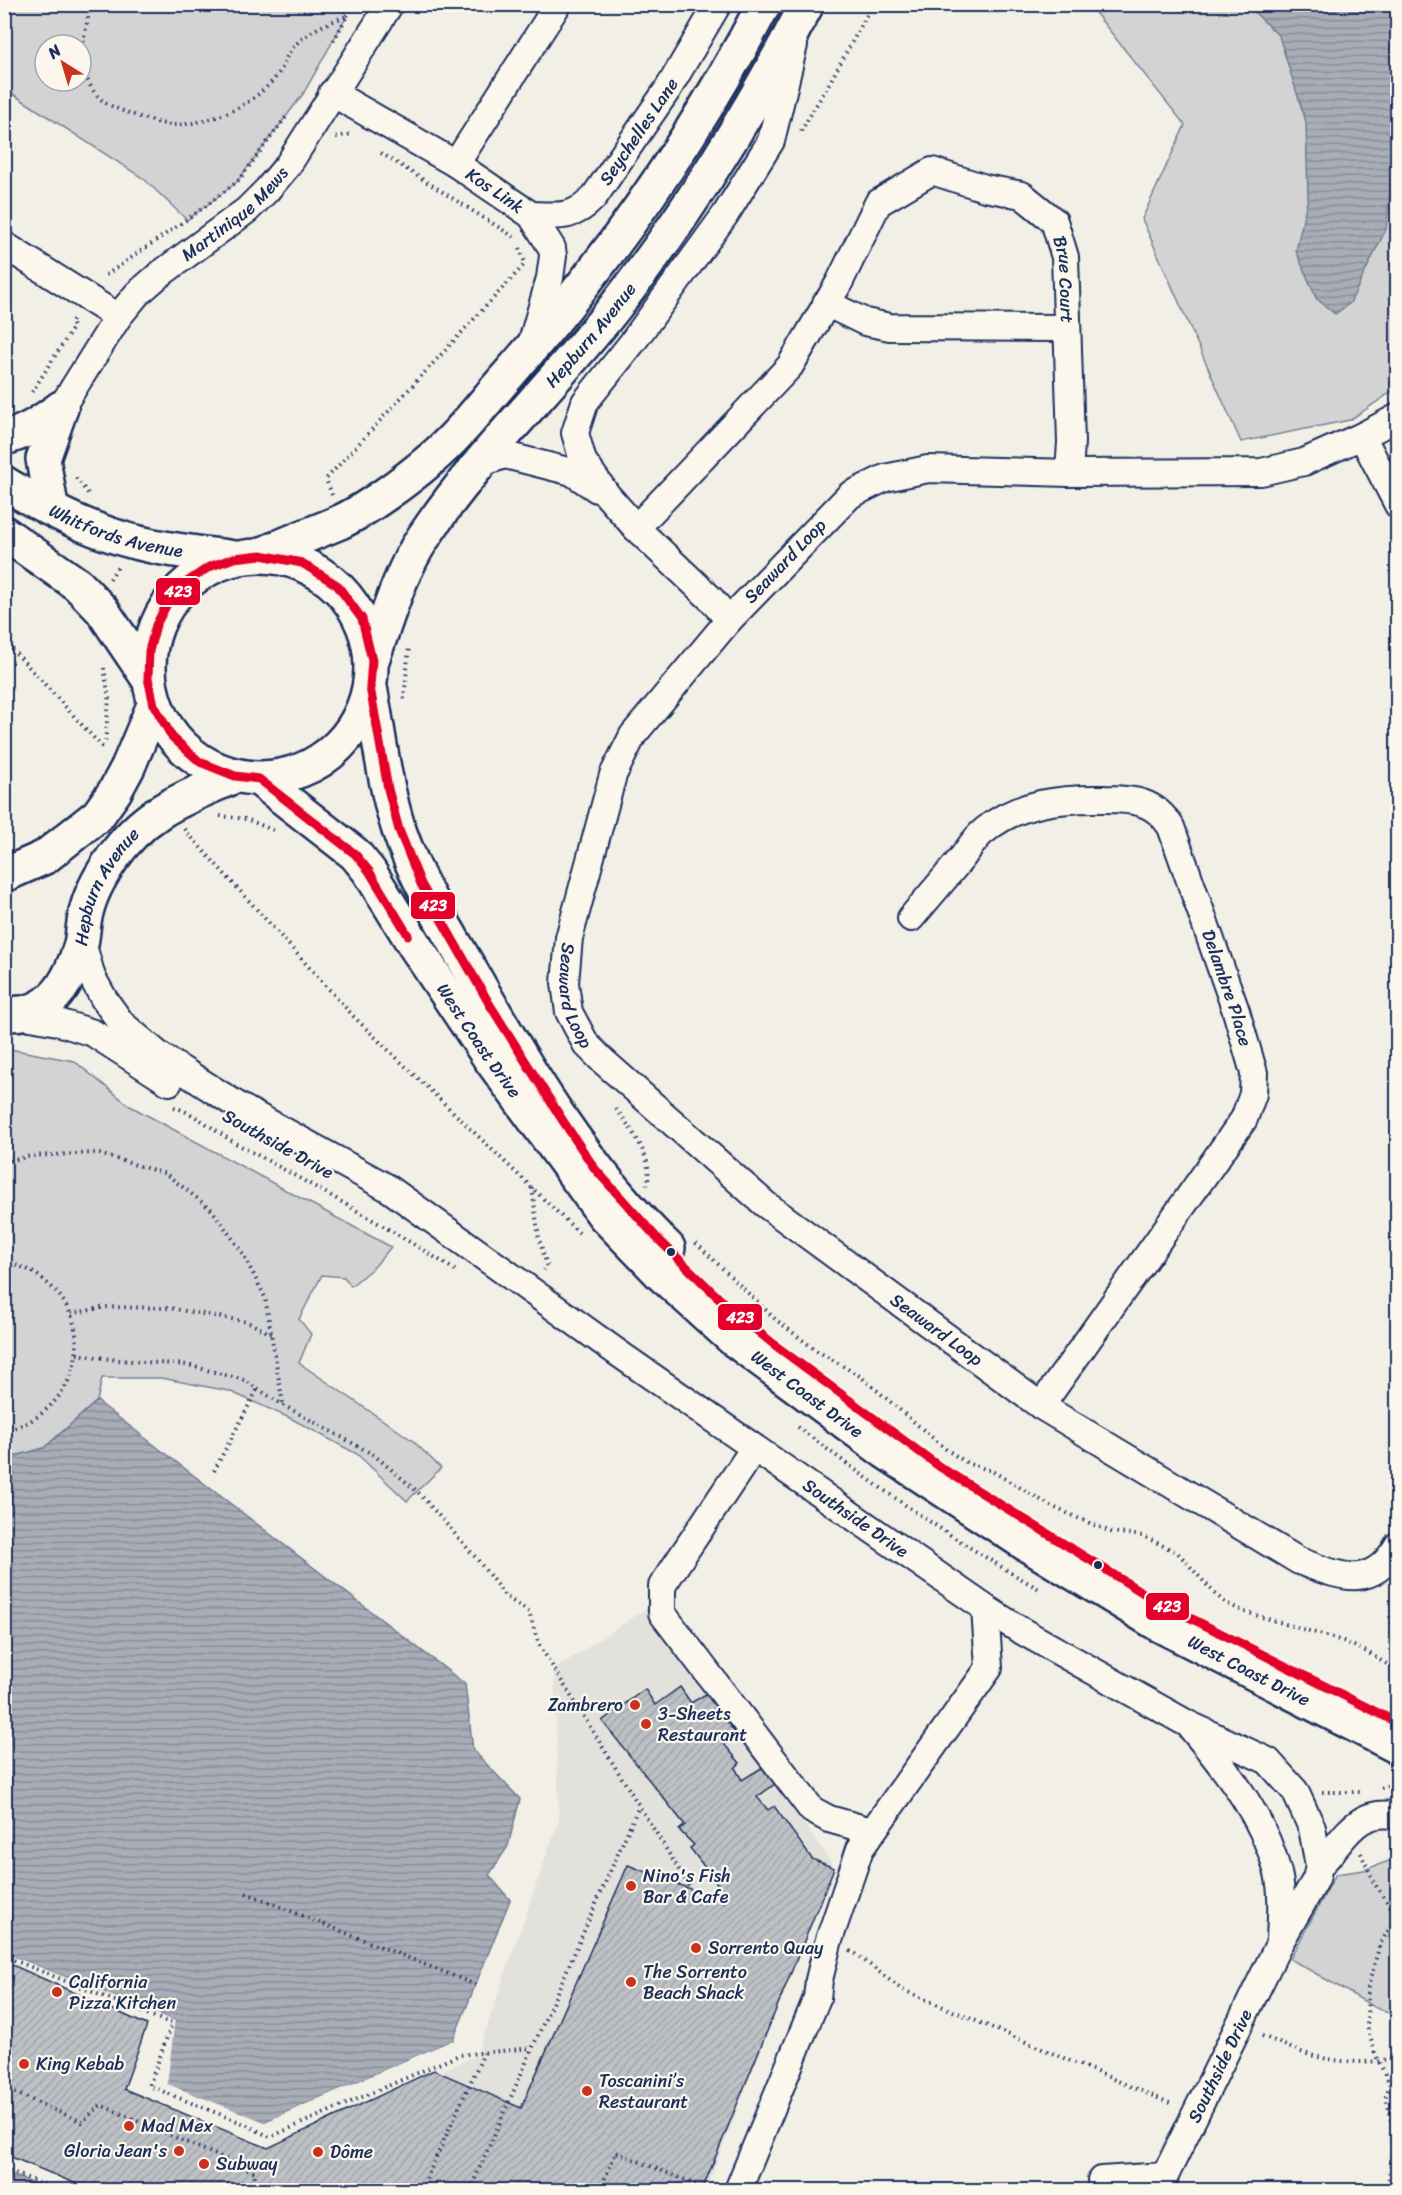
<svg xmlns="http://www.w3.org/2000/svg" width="1402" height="2195" viewBox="0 0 1402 2195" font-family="Sriracha,sans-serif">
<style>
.built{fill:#e2e1dc}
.green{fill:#d2d3d2;stroke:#768198;stroke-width:1.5;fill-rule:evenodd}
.water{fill:url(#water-rules);stroke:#707b93;stroke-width:1.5}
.pier{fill:#f2efe6}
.building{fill:url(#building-hatch);stroke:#1b2f5e;stroke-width:1.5}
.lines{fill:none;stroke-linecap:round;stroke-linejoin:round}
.minor-casing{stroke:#1b2f5e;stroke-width:30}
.major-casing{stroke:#1b2f5e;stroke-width:38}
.path{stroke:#1b2f5e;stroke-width:4;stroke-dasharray:1.5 4.5;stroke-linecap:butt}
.minor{stroke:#fbf7ec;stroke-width:26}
.major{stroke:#fbf7ec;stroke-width:33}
.bus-1-casing{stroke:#fbf7ec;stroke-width:14}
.bus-1{stroke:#e4002b;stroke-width:9}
.bus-dot{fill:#1b2f5e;stroke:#fbf7ec;stroke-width:2}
.poi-dot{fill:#c8321e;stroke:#fbf7ec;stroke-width:2}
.labels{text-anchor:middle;stroke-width:4.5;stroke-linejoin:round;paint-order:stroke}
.street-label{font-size:18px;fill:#1b2f5e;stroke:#fbf7ec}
.poi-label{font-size:18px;fill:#1b2f5e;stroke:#fbf7ec;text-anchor:start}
.line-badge{stroke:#fbf7ec;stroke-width:2}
.badge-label{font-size:16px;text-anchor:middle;font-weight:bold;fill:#fff}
</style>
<defs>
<pattern id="water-rules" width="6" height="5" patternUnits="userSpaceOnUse" patternTransform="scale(1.5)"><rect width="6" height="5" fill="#a9adb7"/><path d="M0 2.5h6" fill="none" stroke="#898d98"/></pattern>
<pattern id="building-hatch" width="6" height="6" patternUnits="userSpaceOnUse" patternTransform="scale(1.5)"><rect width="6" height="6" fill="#bdc0c4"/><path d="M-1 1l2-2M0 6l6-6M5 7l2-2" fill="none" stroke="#a2a5ab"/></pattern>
</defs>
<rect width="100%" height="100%" fill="#f2efe6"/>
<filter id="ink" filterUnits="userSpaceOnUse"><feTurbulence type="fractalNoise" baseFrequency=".0167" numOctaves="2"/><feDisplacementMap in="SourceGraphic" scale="12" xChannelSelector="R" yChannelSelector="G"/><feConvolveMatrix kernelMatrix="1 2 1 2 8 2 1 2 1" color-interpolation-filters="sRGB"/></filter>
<g filter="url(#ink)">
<path class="built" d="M648,1607L832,1863L706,2190H114L5,2145L4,1969L139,2028L124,2089L267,2148L477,2055L559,1819L554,1670Z"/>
<path class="green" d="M341,4L347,16L303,94L236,183L187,220L144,179L5,89V5ZM45,45H81V81H45Z
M1089,5H1397V388L1350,420L1241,442L1142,219L1185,125Z
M4,1048L74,1061L130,1106L391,1247L375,1266L351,1286L344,1277L322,1275L299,1319L311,1334L299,1363L412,1440L441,1468L407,1501L357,1454L292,1419L229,1391L161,1378H102L97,1401L44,1448L5,1459Z
M1397,1858V2014L1378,2009L1290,1959L1336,1874L1364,1870Z"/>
<path class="water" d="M1247,5H1397V130L1386,229L1350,303L1335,314L1316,298L1296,251L1308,197L1306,122L1279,36Z
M97,1401L465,1684L473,1750L520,1799L508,1846L489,1875L510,1900L453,2040L265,2122L163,2093L175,2021L5,1953V1459L44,1448Z
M5,2172L49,2190H5Z"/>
<path class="pier" d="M5,1953L175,2021L167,2084L265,2122L453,2040L451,2044L264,2125L161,2095L163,2085L152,2080L151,2078L172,2022L4,1956Z"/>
<path class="building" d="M680,1687L691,1703L709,1692L739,1734L724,1744L740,1763L735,1768L742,1780L763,1767L778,1782L757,1797L768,1810L774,1806L812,1859L834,1868L702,2190H91L4,2154V1972L8,1963L147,2025L124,2089L268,2148L434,2070L521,2108L628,1865L724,1902L725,1894L690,1848L694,1845L679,1830L685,1825L602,1721L645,1689L655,1705Z"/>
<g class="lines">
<defs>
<g id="minor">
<path id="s1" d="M332,93L456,164L531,215L552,248L553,256L550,278L531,345"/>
<path d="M456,164L558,4"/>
<path id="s2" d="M531,215C559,216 574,219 594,197L668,89L718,4"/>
<path d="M4,245L118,317"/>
<path d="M826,303L865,322L890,327L1067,328"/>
<path id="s3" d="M61,408L118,317L137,294L159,275L247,210L267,190L288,165L390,4"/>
<path id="s4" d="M1398,417L1362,436L1304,462L1261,472L1069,473L928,469L885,478L850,495L729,620L633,735L613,775L569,938L565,983L569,1012L586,1044L603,1061L765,1204L1041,1406L1299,1561C1340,1576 1371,1592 1398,1545"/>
<path d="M1362,436L1398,505"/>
<path d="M481,463L505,455L572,472L597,489"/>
<path id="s5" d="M636,528L790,366L839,283L878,203L932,171L985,188L1022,195L1054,221L1065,257L1071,442L1069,473"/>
<path d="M729,620L711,599L636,528L607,495L583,461L575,433L585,402L632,343L725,215L771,141L794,45"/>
<path id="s6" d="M911,918C928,898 944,879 961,859C968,850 975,838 984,831C1018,802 1063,798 1105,799C1134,799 1155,801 1171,827L1236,1011L1254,1073L1253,1094L1244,1119L1041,1406"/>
<path id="s7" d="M82,942L92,977L104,999L122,1024L160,1056L240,1107L388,1188L618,1353L985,1608L1020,1630L1188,1724L1268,1761L1295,1791L1312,1828L1319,1866L1316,1879L1280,1942L1158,2190"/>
<path d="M15,1014L58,1022L93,1033L169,1082"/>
<path d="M754,1448L662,1586V1613L812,1810L829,1819L871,1831"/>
<path d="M1193,1730C1229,1773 1264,1818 1278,1873C1283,1894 1281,1917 1280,1938"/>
<path d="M1319,1866C1344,1842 1354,1807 1398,1816"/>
<path d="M1101,2180L1165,2176"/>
<path d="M738,2190L817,1998L819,1980L828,1943L860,1849L989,1668L985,1608"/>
</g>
<g id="major">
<path d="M4,438C26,433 43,421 61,408"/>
<path id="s8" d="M4,483C48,510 98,535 148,545C176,551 205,554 234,558"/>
<path d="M47,507L50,500L43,459L61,408"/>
<path d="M4,533L78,585L102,610L148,678"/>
<path d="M261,555C287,543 314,533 340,522C366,510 408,479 430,460C460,435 484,402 510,373C608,261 695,137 764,4"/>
<circle cx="260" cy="667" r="111"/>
<path id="s9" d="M372,660C387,619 399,574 423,538C478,455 553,386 615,307C688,214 752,110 807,4"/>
<path d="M370,687C379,734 384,784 399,830C416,880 444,925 471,971C526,1069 586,1170 668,1248"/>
<path id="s10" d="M259,779L355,854L369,871L415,946L491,1060L604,1215L663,1276L733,1339L884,1451L1026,1544L1158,1624L1398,1747"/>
<path d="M4,875L45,857L98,815L115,791L128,767L154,705"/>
<path id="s11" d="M4,1013C50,1019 70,982 81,944C83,935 83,926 85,917C89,896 100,876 112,859C146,810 183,799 235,776"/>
</g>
</defs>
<use href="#minor" class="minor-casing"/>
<use href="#major" class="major-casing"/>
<path class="path" d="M347,16L353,4
M81,60L84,37L91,4
M81,63C94,100 100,103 137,116C148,119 160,124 172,125C201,125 239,112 261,92C268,86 277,77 282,68C284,65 285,60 287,56C300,34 324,24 347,16L332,44
M801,131L830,82L873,4
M336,137L352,134
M381,153L514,237
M520,248L525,263
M106,275L205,207L239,180L286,117
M32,392L73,328L71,321L75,319
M76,478L90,496
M332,495L326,479L525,264
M110,579L119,565
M4,640L105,750
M104,668L109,699L105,744
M404,699L409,647
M220,816L246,819L273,830
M184,829L354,1017L579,1233
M174,1107C197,1114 216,1132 237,1144C311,1184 384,1225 455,1270
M616,1109C631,1128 655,1160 647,1185
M4,1162L31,1156L96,1153L166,1174L212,1210L242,1252L265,1297L283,1404
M532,1188L539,1239L547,1266L544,1270
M696,1243L775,1319L817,1351L860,1376L947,1450L969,1464L992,1471L1051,1506L1080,1519L1111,1532L1143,1536L1178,1553L1215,1594L1226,1603L1245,1612L1343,1641L1367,1652L1398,1671
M4,1263C20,1264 35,1272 46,1282C104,1330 74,1415 4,1431
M71,1314L105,1307L169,1308L248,1322L273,1335
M77,1354L117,1360L188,1365L244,1380L283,1405L374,1455L418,1492L477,1559L505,1596L529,1612L538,1643L691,1889
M798,1427C875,1486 956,1542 1041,1590
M214,1471L258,1388
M1398,1600L1390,1616L1398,1640
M1381,1788L1398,1783
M1322,1792H1362
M1361,1853L1374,1883L1397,1916L1380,1944L1368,1987L1367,2027L1376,2056L1390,2084L1386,2096L1395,2139L1387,2190
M246,1893L476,1985
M850,1951L856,1954L901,1989L1172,2104
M4,1960L6,1957L172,2024L149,2086L247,2125L270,2137L459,2055L532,2048
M1262,2036C1275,2041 1288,2047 1301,2052C1333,2063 1364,2064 1398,2059
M4,2088L82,2122L101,2105L255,2172L254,2190
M4,2169L58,2190
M421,2190L484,2053
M470,2190L639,1806
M600,2190L616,2152L709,2190"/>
<use href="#minor" class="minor"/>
<use href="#major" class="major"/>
<defs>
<path id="bus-1" d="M259,779L235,776L200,762L172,737L154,705L148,678L149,651L156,625L168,602L187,582L209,567L234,558L261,555L302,563L337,585L362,619L372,660L370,687L388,789L399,830L421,884L490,1005L563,1121L595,1169L657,1238L729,1308L776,1346L940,1467L1153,1599L1398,1723
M259,779L355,854L369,871L408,935"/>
</defs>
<use href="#bus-1" class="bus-1-casing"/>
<use href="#bus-1" class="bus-1"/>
</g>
</g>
<g class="bus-dot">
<circle cx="671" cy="1252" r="5"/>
<circle cx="1098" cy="1565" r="5"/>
</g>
<g class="poi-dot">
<circle cx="635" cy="1705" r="6"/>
<circle cx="646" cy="1724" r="6"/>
<circle cx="631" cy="1886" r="6"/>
<circle cx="696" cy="1948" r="6"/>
<circle cx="631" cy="1982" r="6"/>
<circle cx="57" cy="1992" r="6"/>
<circle cx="24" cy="2064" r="6"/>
<circle cx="587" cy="2091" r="6"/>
<circle cx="129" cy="2126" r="6"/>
<circle cx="179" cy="2151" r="6"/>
<circle cx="318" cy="2152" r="6"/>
<circle cx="204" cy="2164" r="6"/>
</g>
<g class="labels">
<g class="street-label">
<text dy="6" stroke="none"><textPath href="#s2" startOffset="148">Seychelles Lane</textPath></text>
<text dy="6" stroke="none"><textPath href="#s1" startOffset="190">Kos Link</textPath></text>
<text dy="6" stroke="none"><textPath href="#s3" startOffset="264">Martinique Mews</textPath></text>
<text dy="6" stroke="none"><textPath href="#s5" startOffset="666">Brue Court</textPath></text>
<text dy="6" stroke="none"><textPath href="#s9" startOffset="396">Hepburn Avenue</textPath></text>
<text dy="6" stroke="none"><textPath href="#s8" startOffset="123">Whitfords Avenue</textPath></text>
<text transform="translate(785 561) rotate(-46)" y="6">Seaward Loop</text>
<text dy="6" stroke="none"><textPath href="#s11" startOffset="178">Hepburn Avenue</textPath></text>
<text dy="6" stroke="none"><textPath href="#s6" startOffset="488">Delambre Place</textPath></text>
<text dy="6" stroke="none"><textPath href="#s4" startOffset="1161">Seaward Loop</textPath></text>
<text dy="6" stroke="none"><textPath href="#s10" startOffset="346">West Coast Drive</textPath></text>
<text transform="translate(278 1144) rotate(29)" y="6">Southside Drive</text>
<text dy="6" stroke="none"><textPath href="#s4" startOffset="1665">Seaward Loop</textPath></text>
<text dy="6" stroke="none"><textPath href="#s10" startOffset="832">West Coast Drive</textPath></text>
<text dy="6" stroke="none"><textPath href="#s7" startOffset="978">Southside Drive</textPath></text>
<text dy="6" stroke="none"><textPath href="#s10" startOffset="1354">West Coast Drive</textPath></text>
<text transform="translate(1220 2066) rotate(-64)" y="6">Southside Drive</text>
</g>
<g class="poi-label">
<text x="623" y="1711" text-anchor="end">Zambrero</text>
<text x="658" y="1720">3-Sheets<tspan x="658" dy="21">Restaurant</tspan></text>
<text x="643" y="1882">Nino's Fish<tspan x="643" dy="21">Bar &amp; Cafe</tspan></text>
<text x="708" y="1954">Sorrento Quay</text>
<text x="643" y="1978">The Sorrento<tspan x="643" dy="21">Beach Shack</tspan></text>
<text x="69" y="1988">California<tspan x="69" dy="21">Pizza Kitchen</tspan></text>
<text x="36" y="2070">King Kebab</text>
<text x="599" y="2087">Toscanini’s<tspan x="599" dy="21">Restaurant</tspan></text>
<text x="141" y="2132">Mad Mex</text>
<text x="167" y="2157" text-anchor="end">Gloria Jean's</text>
<text x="330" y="2158">Dôme</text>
<text x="216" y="2170">Subway</text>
</g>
</g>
<g class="line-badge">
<rect x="155" y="577" width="46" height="29" rx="6" fill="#e4002b"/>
<rect x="410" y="891" width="46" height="29" rx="6" fill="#e4002b"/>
<rect x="717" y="1303" width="46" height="28" rx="6" fill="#e4002b"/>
<rect x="1145" y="1592" width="45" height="29" rx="6" fill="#e4002b"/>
</g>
<g class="badge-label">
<text x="178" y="597">423</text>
<text x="433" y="911">423</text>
<text x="740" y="1323">423</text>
<text x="1167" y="1612">423</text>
</g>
<rect width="1402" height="2195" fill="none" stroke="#fbf7ec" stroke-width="24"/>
<rect x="12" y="12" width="1378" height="2171" fill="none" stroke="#1b2f5e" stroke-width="2" filter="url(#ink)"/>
<g transform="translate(63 63) rotate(323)"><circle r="28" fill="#fbf7ec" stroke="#a1a7b3" stroke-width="1.5"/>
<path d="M0-4.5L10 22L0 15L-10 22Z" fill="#c8321e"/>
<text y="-9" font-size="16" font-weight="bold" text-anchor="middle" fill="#1b2f5e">N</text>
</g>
</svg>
